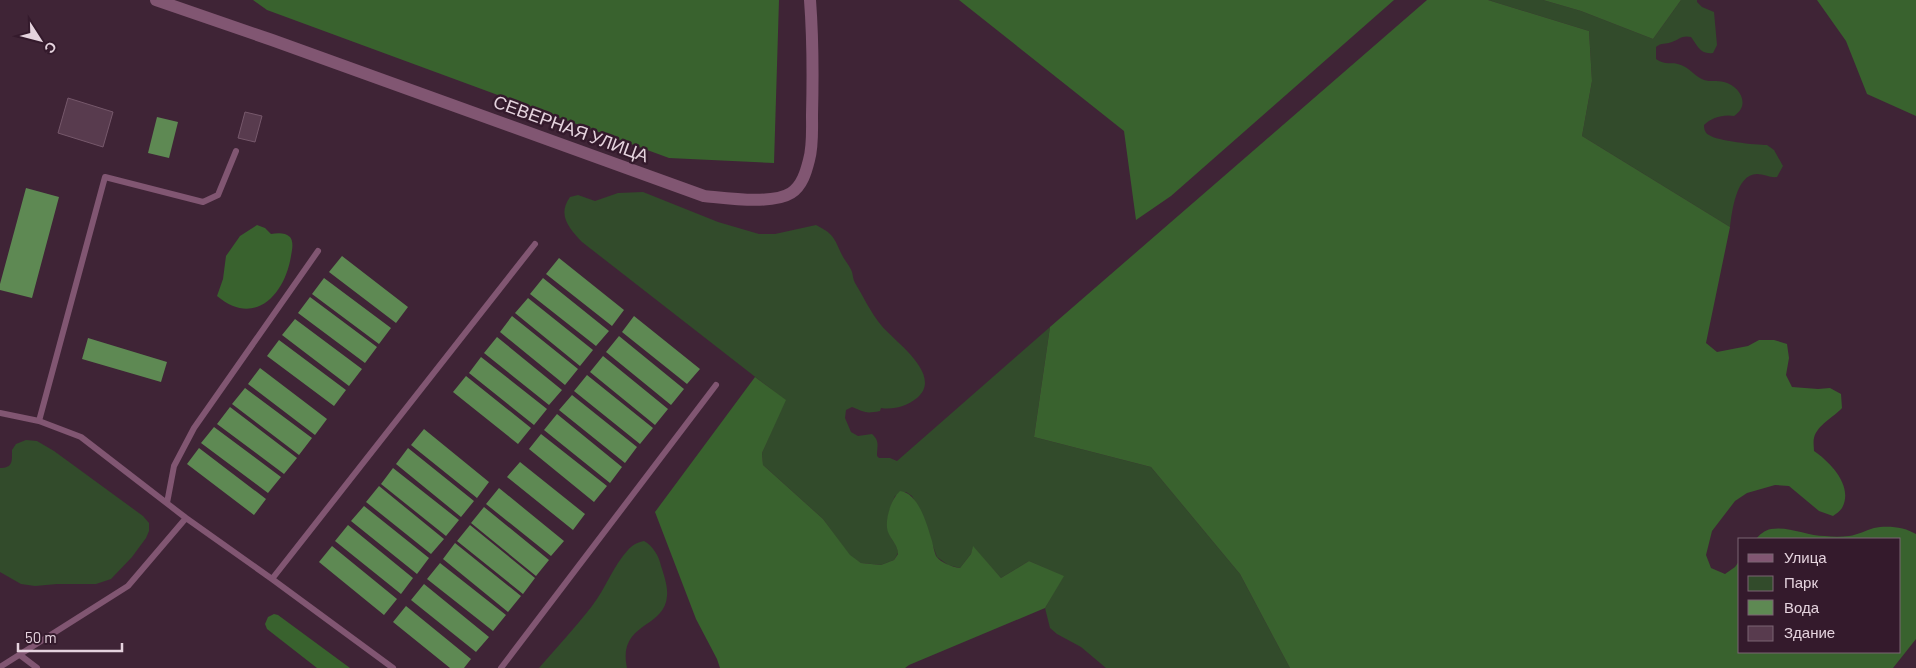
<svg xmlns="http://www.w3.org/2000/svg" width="1916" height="668" viewBox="0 0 1916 668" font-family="Barlow,sans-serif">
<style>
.green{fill:#324b2b}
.forest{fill:#39622e}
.water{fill:#5e8953}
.building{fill:#583b4e;stroke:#76586b}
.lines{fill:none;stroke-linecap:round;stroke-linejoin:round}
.lane{stroke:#815672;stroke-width:6}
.street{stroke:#815672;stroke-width:12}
.labels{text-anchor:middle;stroke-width:5;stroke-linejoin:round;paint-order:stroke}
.street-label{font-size:18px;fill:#e5d3de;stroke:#341a2c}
</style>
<rect width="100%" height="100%" fill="#3f2436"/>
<path class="green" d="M1488,0H1543L1581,11L1653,39L1681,0H1697V2L1702,7L1714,12L1717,45L1713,53C1700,55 1697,45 1691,37C1682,35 1680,39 1672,42C1665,45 1662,42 1656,47V59C1665,66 1672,61 1681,65C1690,68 1695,77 1704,80C1710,82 1717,80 1724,82C1740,86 1751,105 1734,116C1723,114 1711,118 1704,125C1704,129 1705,133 1709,135C1717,141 1756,145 1767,145L1774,150L1783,166L1777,177C1770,178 1764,174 1757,174C1736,174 1732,212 1730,227L1582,136L1592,81L1589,31Z
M643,192L718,222L759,234H775L816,225C834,234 834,238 842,255C845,261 850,266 852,272C853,276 853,279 855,283C863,296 871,313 881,325C895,342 944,375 917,398C907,406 894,410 881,408L880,411C865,414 865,412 852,407L846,410L845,418L851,432L858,436L872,434C880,441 877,446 877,456L879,458H890L897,461L1050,327L1034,437L1151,467L1240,574L1290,668H1106L1081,647L1057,634L1050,628L1045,608L1063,576L1029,561L1001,578L973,547L971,554L960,568L948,565L937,557L921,513L912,496L906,492L895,496C890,507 884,524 890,535C893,542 898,546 898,553L894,560L881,565L861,563L850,556L823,519L763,465L762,453L785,400L582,242C569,228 557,215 570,197L578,195L595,201L618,193Z
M26,440L37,441L54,451L143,516L149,523V531L146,538L132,557L111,579L96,584H57L35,586L21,584L0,572V468C13,468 12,461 12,450L16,444Z
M644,541C653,546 659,556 661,566C664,575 668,587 667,596C665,629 617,622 627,668H539C557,647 576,627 592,606C606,588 613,566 628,550C632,545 638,542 644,541Z"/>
<path class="forest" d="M253,0H779L774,163L669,158L267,10Z
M959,0H1394L1171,196L1136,220L1124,131Z
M1427,0H1488L1589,31L1592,81L1582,136L1730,227L1706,343L1717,352L1748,346L1759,340H1774L1787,344L1789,358L1786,375L1792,387L1818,389L1830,388L1841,394L1842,408C1834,417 1817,425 1814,438C1813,442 1814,447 1814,451C1830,462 1854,486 1842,508C1840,511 1836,514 1833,516L1819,511L1789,486L1775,485L1747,493L1735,501L1712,531L1706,555L1711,568L1725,574L1735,567L1740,560V652H1900V539H1756C1759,535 1765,530 1771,529C1789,526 1808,536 1825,536C1833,537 1841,537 1849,536C1858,535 1866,530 1874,528C1887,525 1905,527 1916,534V639L1893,668H1290L1240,574L1151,467L1034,437L1050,327Z
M1543,0H1681L1653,39L1581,11Z
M1817,0H1916V116L1867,94L1846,41Z
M257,225L265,228L271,234C277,233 285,232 290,237C294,242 292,250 291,256C285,294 255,328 217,296L223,279L226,256L240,236Z
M755,377L786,400L762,453L763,465L823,519L850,555L861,563L881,565L894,560L898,554C898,545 891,540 888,532C884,521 891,499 900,491C919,493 927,525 932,541C933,545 934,551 936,556C941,563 952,567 960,568L971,554L973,546L1001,578L1029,561L1064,576L1045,608L909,665L905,668H720L717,659L696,619L655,512Z
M274,614L278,615L350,668H317L267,629L265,624L268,617Z"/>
<path class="water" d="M157,117L178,122L169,158L148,153Z
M26,188L59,197L32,298L0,290V284Z
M342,256L408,307L396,323L329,272Z
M559,258L624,310L612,326L546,274Z
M324,278L391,328L379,344L312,294Z
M543,278L609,331L596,346L530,294Z
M310,297L377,347L365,363L298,313Z
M528,298L593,350L580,366L515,313Z
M512,316L578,369L565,385L500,332Z
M634,316L700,369L687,384L622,332Z
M295,319L362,369L349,386L282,335Z
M619,336L684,389L671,405L606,352Z
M497,337L562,390L549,405L484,353Z
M88,338L167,362L161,382L82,359Z
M279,340L346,390L334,406L267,356Z
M603,356L668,409L655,425L590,372Z
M481,357L547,409L534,425L469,373Z
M260,368L327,419L315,435L248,384Z
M587,375L653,428L640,444L574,391Z
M466,376L531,428L518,444L453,392Z
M245,388L312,438L299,455L232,404Z
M572,395L637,447L625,463L559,410Z
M230,407L297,458L284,474L217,424Z
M557,414L622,467L610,483L544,430Z
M214,427L281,477L268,493L201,443Z
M424,429L489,482L477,498L411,445Z
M541,434L607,486L594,502L529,449Z
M199,448L266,499L254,515L187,464Z
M408,448L474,501L461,517L396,464Z
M520,462L585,514L573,530L507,477Z
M393,468L459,520L446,536L381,484Z
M379,486L444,539L431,554L366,502Z
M499,488L564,541L551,556L486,504Z
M364,506L429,558L417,574L351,521Z
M484,507L549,560L536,576L471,523Z
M348,525L413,578L401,594L335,541Z
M470,525L535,578L523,594L457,541Z
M455,543L521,596L508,612L443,559Z
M332,546L397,599L384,615L319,562Z
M440,563L506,615L493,631L427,579Z
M424,584L489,637L476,652L411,600Z
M406,606L471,659L464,668H450L393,622Z"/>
<path class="building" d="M68,98L113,112L103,147L58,133Z
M245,112L262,116L255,142L238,138Z"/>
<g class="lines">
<path class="lane" d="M0,413L39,421L81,437L186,518L272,579L393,668
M39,421L105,177L203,202L218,195L236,151
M167,503L174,466L194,428L318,251
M272,579L535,244
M20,655L37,668
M0,667L128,586L186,518
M501,668L716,385"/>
<path class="street" d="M156,0L272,40L704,196C726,198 772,205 791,193C802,186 806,172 809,160C813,146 812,129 812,115C813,76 813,39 810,0"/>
</g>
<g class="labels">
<g class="street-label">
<text transform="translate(571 129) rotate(20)" y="6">СЕВЕРНАЯ УЛИЦА</text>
</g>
</g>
<rect x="1738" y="538" width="162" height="115" fill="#341a2c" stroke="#7b6473"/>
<rect x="1748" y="554" width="25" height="8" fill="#815672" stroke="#7b6473"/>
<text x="1784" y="563" font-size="15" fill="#e5d3de">Улица</text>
<rect x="1748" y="576" width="25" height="15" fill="#324b2b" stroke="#7b6473"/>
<text x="1784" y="588" font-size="15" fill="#e5d3de">Парк</text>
<rect x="1748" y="600" width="25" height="15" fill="#5e8953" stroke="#7b6473"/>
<text x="1784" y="613" font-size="15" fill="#e5d3de">Вода</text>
<rect x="1748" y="626" width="25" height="15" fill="#583b4e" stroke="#7b6473"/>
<text x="1784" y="638" font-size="15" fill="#e5d3de">Здание</text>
<g transform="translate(40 40) rotate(126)" stroke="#341a2c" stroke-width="4" paint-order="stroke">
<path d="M0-4L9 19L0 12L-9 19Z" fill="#e5d3de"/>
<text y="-8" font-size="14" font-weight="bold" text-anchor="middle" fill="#e5d3de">С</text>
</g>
<path d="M18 643v8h104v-8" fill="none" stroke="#e5d3de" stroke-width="2.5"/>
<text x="25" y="643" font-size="15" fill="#e5d3de" stroke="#341a2c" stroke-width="4" paint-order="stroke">50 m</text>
</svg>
